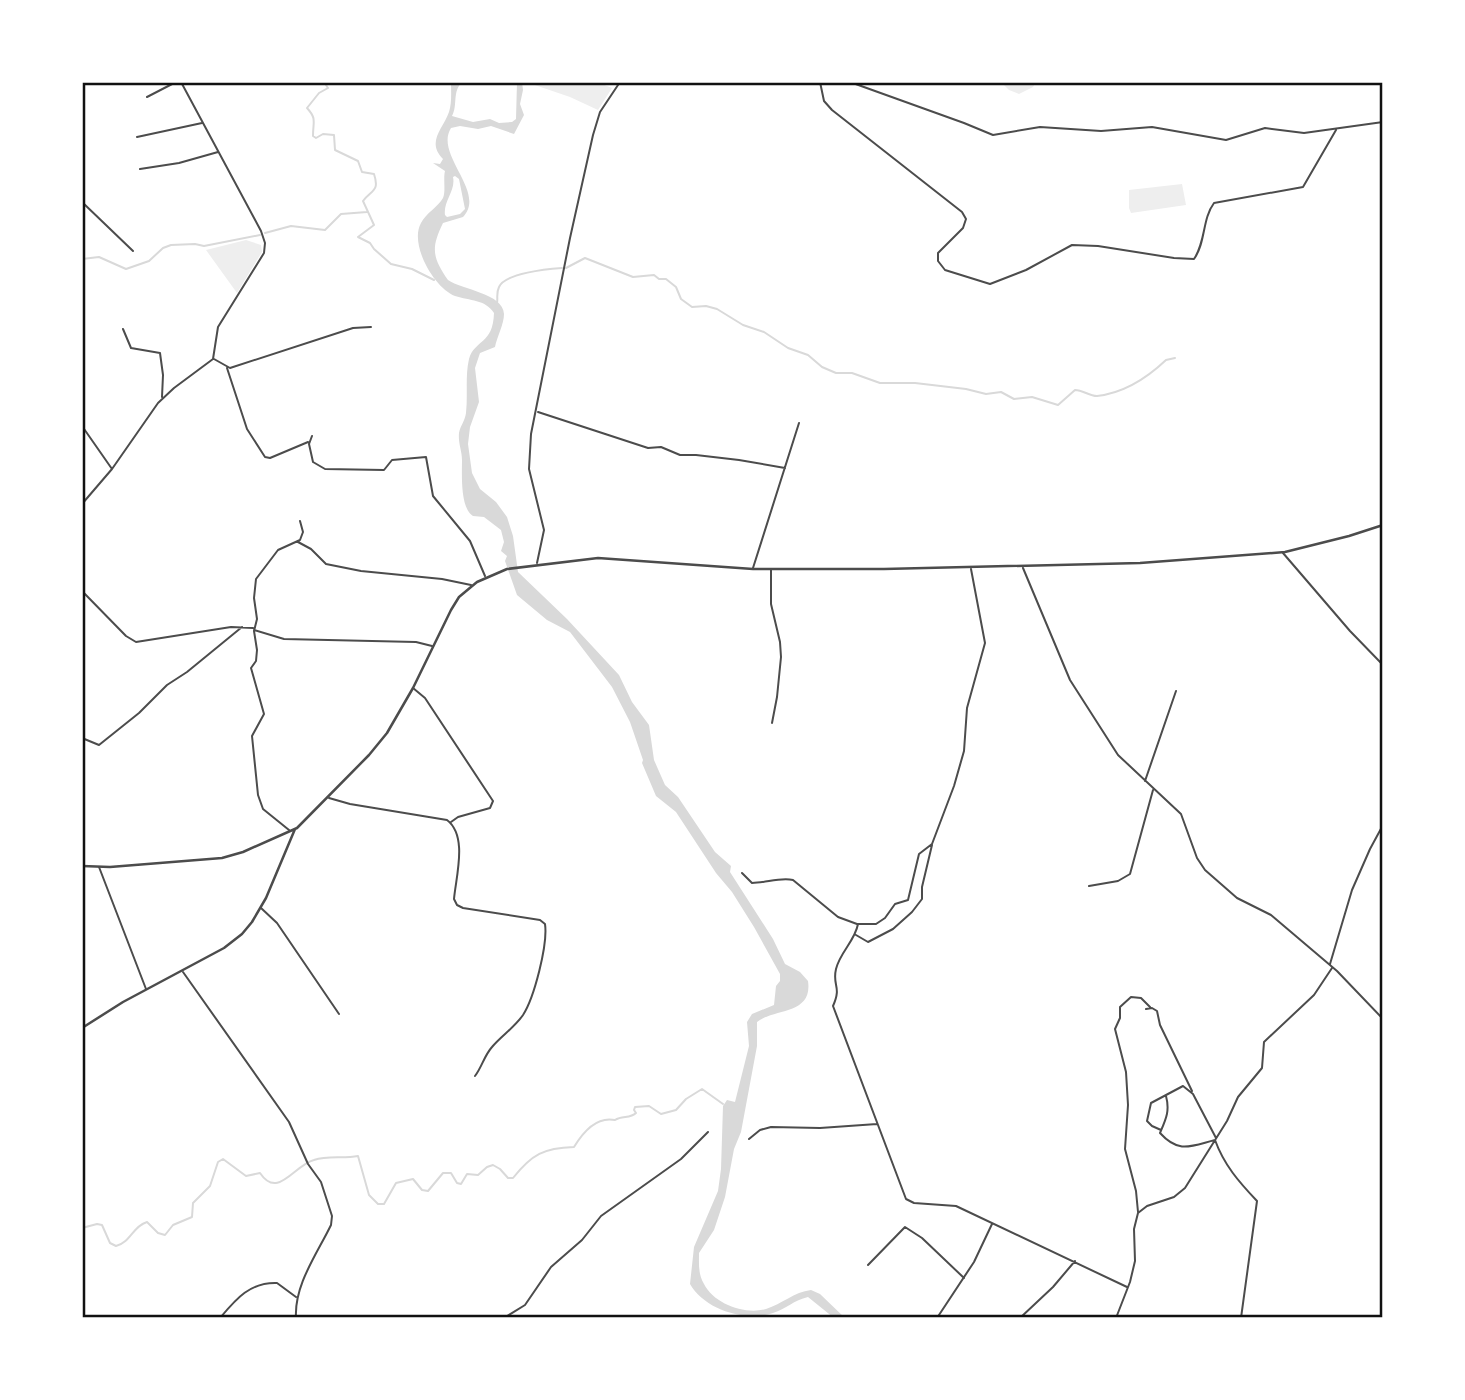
<svg xmlns="http://www.w3.org/2000/svg" width="1465" height="1400" viewBox="0 0 1465 1400" font-family="Lato,sans-serif">
<style>
.green{fill:#eee}
.water{fill:#d9d9d9;fill-rule:evenodd}
.lines{fill:none;stroke-linecap:round;stroke-linejoin:round}
.stream{stroke:#d9d9d9;stroke-width:2}
.minor{stroke:#4c4c4c;stroke-width:2}
.tertiary{stroke:#4c4c4c;stroke-width:2.5}
.neatline{fill:none;stroke:#111;stroke-width:2.5}
</style>
<rect width="100%" height="100%" fill="#fff"/>
<path class="green" d="M526,82H597L612,88L598,110L570,97Z
M1001,82H1036L1033,87L1019,94L1009,90Z
M1182,184L1186,205L1131,213L1129,208V190Z
M246,240L261,245L262,252L237,293L206,250Z"/>
<path class="water" d="M451,82H462C452,92 458,105 452,116L473,122L490,119L499,123L512,122L516,119L517,82H522L523,90L520,104L524,115L514,134L491,126L478,129L460,126L451,128C434,155 487,192 463,217L443,223C431,248 432,257 448,280C462,290 503,293 504,314C504,324 497,337 495,347L480,353L475,368L479,402L470,427L468,444L472,473L480,489L496,502L507,517L513,536L518,572L567,619L619,675L632,702L649,725L654,760L665,785L678,797L715,852L731,866L730,872L773,939L785,964L800,972L808,981C813,1015 774,1008 757,1022V1046L741,1132L734,1149L725,1197L714,1230L699,1253C699,1264 698,1274 704,1284C714,1304 745,1315 766,1309C782,1304 794,1292 811,1290L820,1294L845,1318H834L808,1297C794,1300 786,1309 773,1313C745,1322 705,1310 690,1284L694,1247L718,1191L721,1169L723,1106L727,1100L735,1102L749,1046L747,1022L752,1014L774,1005L776,986L780,981V974L754,927L732,892L716,873L676,812L656,796L642,763L643,760L630,722L612,687L570,632L547,620L517,595L505,561L507,556L501,551L504,542L501,530L484,517L473,516C460,508 462,475 462,460C462,451 458,443 459,433C460,426 465,421 466,413C468,395 465,376 469,359C475,339 493,345 494,313C485,299 470,301 455,296C434,288 409,244 421,223C426,213 438,207 443,198C446,191 443,179 445,171L433,163L440,164L443,159C426,142 443,129 449,112C452,103 451,91 451,82ZM455,176L459,179L465,209L460,214L447,217L445,215C443,201 456,191 453,177Z"/>
<g class="lines">
<path class="stream" d="M324,82L328,88L319,93L307,108C317,119 313,121 313,136L316,138L323,134L334,135L335,150L358,161L362,172L374,174C380,192 371,190 363,201L374,225L358,237L370,243L374,249L391,264L412,269L434,280
M265,233L291,226L325,230L341,214L367,212
M82,259L99,257L126,269L149,261L163,248L171,245L195,244L204,246L260,235
M566,268L585,258L633,277L654,275L659,279H666L676,287L681,299L692,307L706,306L717,309L743,325L764,332L788,348L808,355L822,367L836,373H852L880,383H915L966,389L986,394L1001,392L1014,399L1032,397L1058,405L1075,390C1083,390 1089,396 1097,396C1124,393 1147,378 1166,360L1175,358
M497,303C498,298 496,293 499,287C505,273 548,269 562,268
M82,1228L97,1224L102,1225L110,1243L116,1246C131,1242 133,1226 147,1222L158,1233L165,1235L173,1225L192,1217L193,1203L210,1186L218,1162L223,1159L246,1176L260,1173C278,1200 294,1165 314,1160C328,1155 343,1159 358,1156L369,1195L378,1204H384L396,1183L413,1179L422,1190L428,1191L443,1173H451L457,1183L461,1184L467,1174L478,1175L487,1167L493,1165L500,1169L508,1178H513C532,1154 544,1148 574,1147C583,1132 596,1116 615,1120C622,1115 630,1119 636,1113L634,1110L635,1107L649,1106L661,1114L676,1110L686,1099L702,1089L723,1104"/>
<path class="minor" d="M820,82L824,101L832,110L962,212L966,219L963,228L938,253V261L945,270L990,284L1026,270L1072,245L1098,246L1174,258L1194,259C1206,242 1202,219 1214,203L1303,187L1336,130
M850,82L964,123L993,135L1040,127L1101,131L1152,127L1226,140L1265,128L1304,133L1383,122
M147,97L176,82
M137,137L202,123
M140,169L179,163L218,152
M82,202L133,251
M123,329L131,348L160,353L163,375L162,397
M214,359L230,368L353,328L371,327
M227,368L247,429L265,457L270,458L308,442
M538,412L648,448L661,447L680,455H696L739,460L785,468
M82,426L112,469
M312,436L309,444L313,462L325,469L384,470L392,460L426,457L433,496L470,541L485,576
M82,504L112,469L158,403L174,388L213,359L218,327L264,253L265,243L261,231L181,82
M298,542L311,549L326,564L361,571L442,579L471,585
M1283,553L1350,631L1383,665
M537,563L544,530L529,469L531,434L570,238L593,135L600,112L620,82
M753,568L799,423
M1023,568L1070,680L1118,755L1181,814L1197,858L1205,870L1237,898L1271,915L1337,971L1383,1019
M971,569L985,643L967,708L964,751L954,786L932,844L919,854L908,900L895,904L885,918L876,924H858C855,941 840,952 836,969C832,986 842,986 833,1006L906,1199L914,1203L956,1206L1127,1287
M771,570V604L780,642L781,657L777,697L772,723
M82,591L126,636L136,642L231,627L253,628
M254,630L284,639L416,642L432,646
M413,688L425,698L493,801L490,808L458,817L451,822
M82,738L99,745L139,713L167,685L187,672L242,627
M1145,781L1176,691
M329,798L350,804L447,820C468,836 456,876 454,899L457,905L463,908L540,920L545,924C548,945 534,998 523,1015C514,1028 501,1036 492,1047C484,1056 482,1067 475,1076
M289,830L263,809L258,795L252,736L264,714L251,668L256,661L257,650L254,631L257,619L254,598L256,579L278,550L300,540L303,532L300,521
M99,867L146,989
M742,873L752,883C766,883 780,877 793,880L838,917L857,924
M1089,886L1118,881L1130,874L1153,790
M261,908L277,923L339,1014
M856,935L868,942L893,929L912,912L922,899V887L932,845
M1330,964L1352,890L1370,849L1383,825
M183,972L289,1122L308,1164L321,1182L332,1216L331,1225C317,1254 294,1285 296,1318
M1146,1009L1152,1008L1157,1011L1160,1025L1192,1091
M1166,1096C1170,1111 1166,1119 1160,1133C1179,1154 1191,1146 1215,1140C1224,1165 1239,1182 1257,1201L1241,1318
M1161,1130L1152,1126L1147,1121L1151,1103L1183,1086L1193,1094L1216,1138
M749,1139L760,1130L771,1127L820,1128L877,1124
M1138,1212L1136,1191L1125,1149L1128,1105L1126,1072L1115,1029L1120,1018V1007L1131,997L1141,998L1150,1007
M868,1265L905,1227L922,1238L964,1278
M220,1318C236,1299 250,1282 277,1283L296,1297
M504,1318L525,1305L551,1267L582,1240L601,1216L681,1159L708,1132
M937,1318L974,1262L992,1224
M1020,1318L1053,1287L1075,1261
M1116,1318L1130,1282L1135,1261L1134,1229L1138,1213L1147,1206L1174,1197L1185,1188L1227,1121L1238,1097L1262,1068L1264,1042L1314,995L1332,968"/>
<path class="tertiary" d="M82,866L110,867L222,858L243,852L297,828L369,755L387,733L413,688L451,610L459,597L477,582L507,569L598,558L753,569H884L1140,563L1285,552L1349,536L1383,525
M82,1028L123,1002L224,948L242,934L252,922L266,898L295,829"/>
</g>
<rect width="1465" height="1400" fill="none" stroke="#ffffff" stroke-width="168"/>
<rect x="84" y="84" width="1297" height="1232" class="neatline"/>
</svg>
